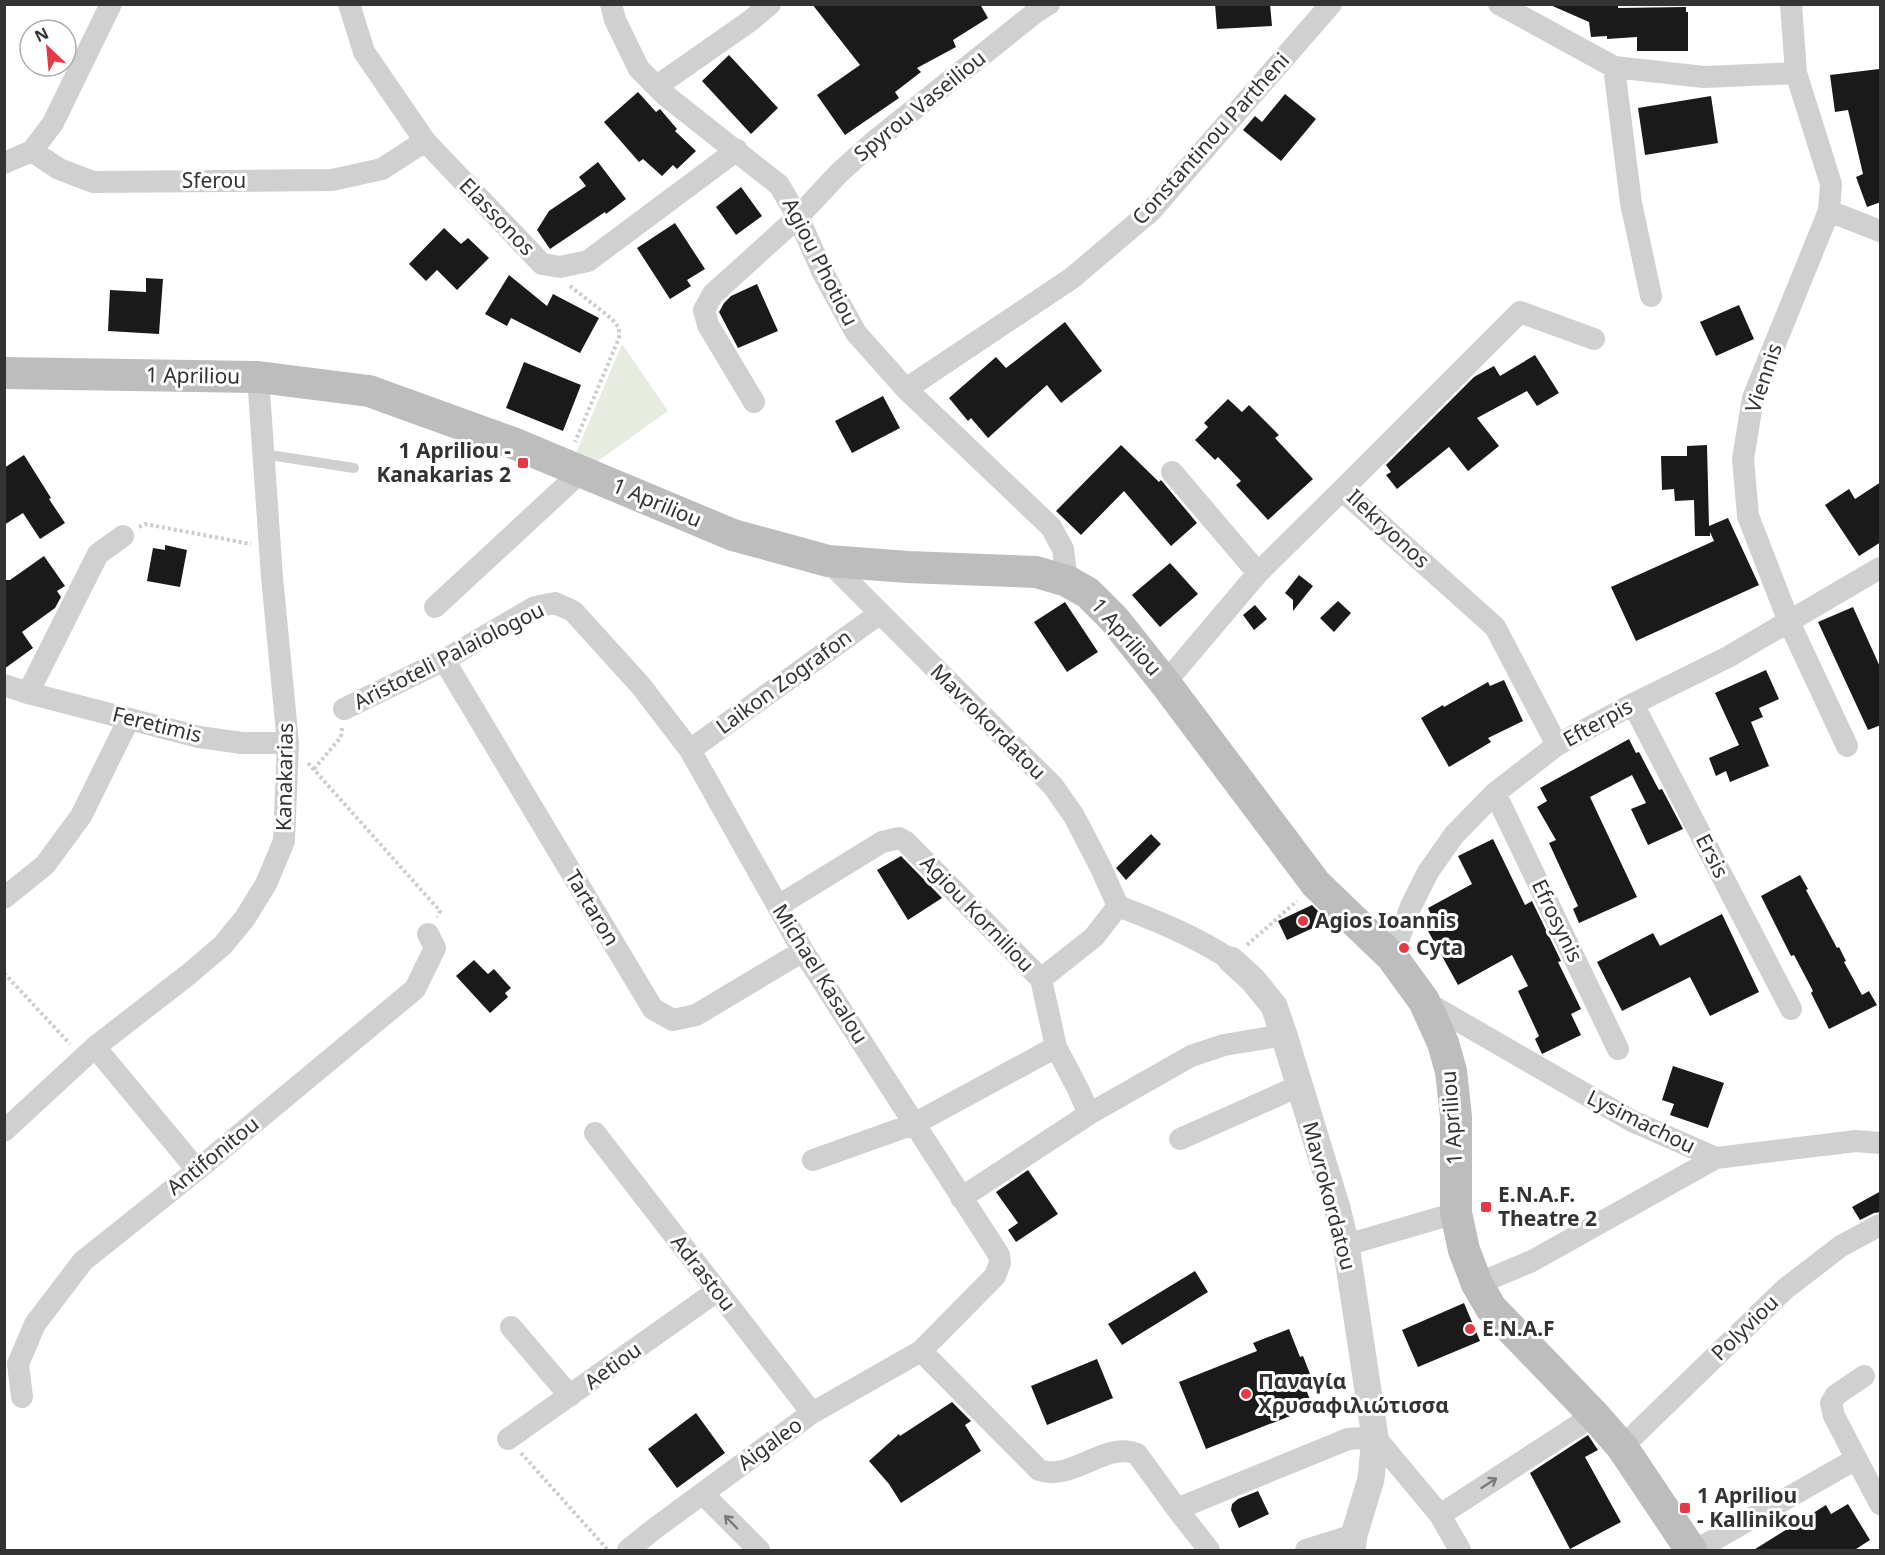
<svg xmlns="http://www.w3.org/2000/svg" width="1885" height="1555" viewBox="0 0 1885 1555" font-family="'Noto Sans',sans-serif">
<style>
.green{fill:#e6ecdf}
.building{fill:#1a1a1a}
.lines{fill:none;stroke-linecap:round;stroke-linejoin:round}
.path{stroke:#cdcdcd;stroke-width:4;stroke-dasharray:3 3;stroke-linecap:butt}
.service{stroke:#d0d0d0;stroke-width:10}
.minor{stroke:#d0d0d0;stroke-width:22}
.tertiary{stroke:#d0d0d0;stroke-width:27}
.secondary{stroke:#bdbdbd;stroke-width:32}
.oneway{stroke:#7a7a7a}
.poi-dot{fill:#e63946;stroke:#fff;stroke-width:2}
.labels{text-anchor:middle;stroke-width:6;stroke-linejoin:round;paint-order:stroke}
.street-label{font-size:21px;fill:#333;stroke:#fff}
.poi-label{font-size:21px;font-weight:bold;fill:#333;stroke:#fff;text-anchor:start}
</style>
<rect width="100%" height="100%" fill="#fff"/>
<path class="green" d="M622,344L668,411L588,468L573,460Z"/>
<path class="building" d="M812,4H980L988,18L953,40L956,47L917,68L921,72L895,92L899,98L845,135L817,95L860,65Z
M1215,4H1270L1272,26L1217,29Z
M1548,4H1618V8L1686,7V12H1688V51H1637V37L1607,39V36L1591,37L1589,22Z
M729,55L778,108L751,134L702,81Z
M1879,69L1881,202L1867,207L1856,177L1863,174L1848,110L1835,112L1830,75Z
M638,92L656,112L660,109L677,129L675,131L696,151L677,169L673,165L662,176L643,159L639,162L604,122Z
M1285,94L1316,119L1281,161L1243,130L1255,116L1262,122Z
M1711,96L1718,143L1645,155L1638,108Z
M598,162L626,199L606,214L605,212L550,249L537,230L549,211L586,186L579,177Z
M741,187L762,216L736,235L716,207Z
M675,223L705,269L687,280L691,286L670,299L637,248Z
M444,228L461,244L468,238L489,258L457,290L437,270L426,281L409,264Z
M509,275L547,306L553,294L599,318L580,353L511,318L507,326L485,314Z
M146,278L163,279L159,334L108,331L110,290L146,292Z
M757,284L778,331L738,348L719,312L724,303L731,296Z
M1739,305L1754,339L1716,356L1700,322Z
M1065,322L1102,371L1061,403L1047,385L988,438L971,418L968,421L949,398L996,357L1006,368Z
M1535,355L1559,393L1537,406L1527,391L1477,418L1499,446L1468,471L1449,447L1397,489L1386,475L1391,472L1386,465L1474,377L1494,366L1500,376Z
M524,362L581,385L563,431L506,408Z
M883,396L900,428L852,453L835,421Z
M1228,399L1242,412L1249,405L1279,435L1275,438L1313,479L1268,520L1236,485L1241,481L1218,457L1215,460L1195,440L1208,427L1204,423Z
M1121,445L1159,482L1161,480L1197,523L1171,546L1124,491L1081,535L1056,511Z
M1707,445L1709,526L1728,518L1759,585L1636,641L1611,587L1714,541L1710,532V536H1695L1694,500L1675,501L1674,489L1662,490L1661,456H1687V446Z
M24,455L51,498L49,499L65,523L40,539L23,513L4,525V468Z
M1881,482V542L1859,556L1825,505L1849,489L1855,499Z
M165,545L187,550L180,587L147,581L153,548L165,550Z
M44,556L65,586L57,591L61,597L55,608L22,632L33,648L4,669V580H10Z
M1170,563L1198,594L1160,627L1132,595Z
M1299,575L1313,586L1293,611V600L1285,593Z
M1338,601L1351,613L1334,632L1320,618Z
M1065,602L1098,652L1067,672L1034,622Z
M1255,605L1267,619L1254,630L1243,615Z
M1853,607L1881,669V725L1868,730L1818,622Z
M1766,670L1779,699L1759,708L1763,717L1751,722L1769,766L1730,782L1726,771L1716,776L1709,758L1739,745L1715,693Z
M1504,680L1523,721L1488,738L1491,742L1449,767L1421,718L1443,705L1444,707L1488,682L1490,686Z
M1629,739L1636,753L1639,752L1659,790L1662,789L1683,829L1648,845L1631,809L1646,803L1632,775L1590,797L1637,897L1579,923L1573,909L1578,906L1549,843L1556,840L1537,807L1547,801L1540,788Z
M1151,834L1161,844L1126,880L1116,868Z
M1493,839L1525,905L1532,901L1561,961L1558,962L1581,1009L1571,1014L1581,1035L1542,1054L1535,1039L1539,1036L1518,991L1528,986L1512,955L1458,985L1422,920L1431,915L1428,908L1472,884L1458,856Z
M901,856L942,898L908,920L877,870Z
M1800,875L1808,889L1806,890L1837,948L1839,947L1846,961L1844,962L1862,995L1869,991L1877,1005L1829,1029L1811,993L1813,991L1794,955L1791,956L1761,896Z
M1312,905L1328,921L1287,940L1278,921Z
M1722,914L1759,992L1710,1016L1690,977L1622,1011L1597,962L1653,933L1660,946Z
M474,960L488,974L494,969L511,988L505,993L508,997L490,1013L456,976Z
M1673,1066L1724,1083L1708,1128L1670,1115L1674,1104L1662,1100Z
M1028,1170L1058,1214L1016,1242L1008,1230L1018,1223L996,1192Z
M1881,1191V1212L1874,1213L1860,1220L1852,1207Z
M1195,1271L1208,1292L1122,1345L1108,1324Z
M1464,1303L1480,1341L1418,1367L1402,1330Z
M1289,1329L1300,1357L1303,1356L1310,1374L1301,1377L1313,1407L1206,1449L1179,1382L1257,1351L1253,1343Z
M1097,1359L1113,1398L1047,1425L1031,1386Z
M952,1402L971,1421L965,1425L981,1451L901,1503L889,1484L869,1461L899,1434L900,1436Z
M696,1413L725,1453L677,1488L648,1449Z
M1588,1435L1598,1450L1585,1457L1621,1522L1570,1549L1530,1473Z
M1258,1491L1269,1514L1239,1528L1231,1510L1232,1504L1238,1499Z
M1848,1504L1870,1540L1853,1551H1752L1826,1505L1831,1514Z"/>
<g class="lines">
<path class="path" d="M570,286L612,319L619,328V338L575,442
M139,527L145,524L251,544
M308,763L440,911L437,917
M314,769L341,737L342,728
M1247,945L1297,901
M4,973L70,1044
M521,1453L608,1550"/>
<path class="service" d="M263,454L354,468"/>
<path class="minor" d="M349,4L364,52L425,141L542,264L560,267L588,261L737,150
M611,4L615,20L639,69L665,95L779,185L798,217L823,273L856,333L906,389L1051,527L1063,549L1067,581
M1499,4L1614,67L1704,77L1796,73
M1791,4L1796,73L1831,184L1829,211L1753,398L1743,459L1748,516L1789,622L1847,746
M1614,67L1631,203L1651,296
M657,86L750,21L770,4
M32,151L59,169L93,182L332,180L382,169L425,141
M32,151L53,123L111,4
M4,163L32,151
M1829,211L1880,231
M906,389L1072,278L1151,211L1331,4
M754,402L708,325L704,310L713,294L798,217L839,173L877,139L1036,12L1049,4
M828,561L1053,786L1074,816L1101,868L1118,906C1157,921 1195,936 1231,960
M1258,573L1342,490
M435,607L582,471
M444,660L653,1009L673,1020L696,1015L803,951
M1165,683L1258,573L1172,472
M4,685L28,693L199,737L242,743H288
M28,693L98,554L123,536
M1633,704L1791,1009
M344,709L444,660L535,607L555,603L573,611L641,686L690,750L803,951L999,1255L1000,1263L995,1276L921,1351L812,1413L654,1529L628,1550
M1557,745L1495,627L1342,490L1520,312L1594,339
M690,750L879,614
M1495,793L1618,1049
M4,898L45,865L81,816L129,719
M778,906L882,842L899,838L906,842L1041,979L1056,1047L1079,1091L1089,1114
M1392,957L1411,906L1428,872L1454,835L1495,793L1557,745L1633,704L1728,657L1880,568
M1041,979L1094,937L1118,906
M1424,1001L1632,1121L1716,1158L1856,1141L1880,1143
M95,1047L197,1170
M4,1131L95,1047L189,974L223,945L245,918L266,884L284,841L288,743L272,577L258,377
M595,1133L812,1413
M1180,1139L1299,1086
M813,1160L914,1124L1056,1047
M961,1198L1089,1114L1191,1056L1224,1045L1284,1035
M1346,1245L1456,1213
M1477,1284L1532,1261L1716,1158
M511,1327L570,1396
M921,1351L1039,1470C1072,1482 1107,1440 1137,1454L1177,1509L1348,1439L1375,1437L1440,1515L1460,1550
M1864,1376L1836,1395L1831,1403L1834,1416L1880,1504
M22,1397L18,1364L35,1324L83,1261L197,1170L415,989L435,948L428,934
M508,1439L717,1291
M1622,1447L1785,1289L1841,1246L1880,1225
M703,1494L759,1550
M1177,1509L1209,1550
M1440,1515L1594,1415
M1306,1550L1354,1535
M1696,1550L1856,1459"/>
<path class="tertiary" d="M1231,960L1253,980L1274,1006L1284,1035L1337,1208L1346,1245L1375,1437L1371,1479L1354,1535L1352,1550"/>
<path class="secondary" d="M4,373L258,377L369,391L513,443L733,535L828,561L908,567L1036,572L1067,581L1088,593L1114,619L1165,683L1316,884L1392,957L1424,1001L1443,1043L1451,1071L1456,1117V1213L1464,1250L1477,1284L1491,1308L1594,1415L1622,1447L1691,1550"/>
</g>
<defs><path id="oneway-shaft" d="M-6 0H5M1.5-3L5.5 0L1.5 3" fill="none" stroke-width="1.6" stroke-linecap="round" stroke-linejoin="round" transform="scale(1.5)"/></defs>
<g class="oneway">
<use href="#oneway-shaft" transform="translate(1489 1483) rotate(-33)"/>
<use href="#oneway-shaft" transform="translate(731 1522) rotate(-134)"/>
</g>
<g class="poi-dot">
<rect x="517" y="457" width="12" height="12" rx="3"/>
<circle cx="1303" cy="921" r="6"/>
<circle cx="1404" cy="948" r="6"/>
<rect x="1480" y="1201" width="12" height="12" rx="3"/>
<circle cx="1470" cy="1329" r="6"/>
<circle cx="1246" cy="1394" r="6"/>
<rect x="1679" y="1502" width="12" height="12" rx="3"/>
</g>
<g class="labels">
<g class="street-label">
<text transform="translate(920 106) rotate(-39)" y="7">Spyrou Vaseiliou</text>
<text transform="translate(1211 139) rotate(-48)" y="7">Constantinou Partheni</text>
<text x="214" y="188">Sferou</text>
<text transform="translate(497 217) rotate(46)" y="7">Elassonos</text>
<text transform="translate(820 262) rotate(63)" y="7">Agiou Photiou</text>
<text transform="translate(193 376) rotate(1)" y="7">1 Apriliou</text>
<text transform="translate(1764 378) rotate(-71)" y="7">Viennis</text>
<text transform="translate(657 503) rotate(23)" y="7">1 Apriliou</text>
<text transform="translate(1388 529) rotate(43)" y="7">Ilekryonos</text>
<text transform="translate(1126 637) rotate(49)" y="7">1 Apriliou</text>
<text transform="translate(449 656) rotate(-27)" y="7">Aristoteli Palaiologou</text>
<text transform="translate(784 682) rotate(-36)" y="7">Laikon Zografon</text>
<text transform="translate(988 722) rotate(45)" y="7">Mavrokordatou</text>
<text transform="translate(1598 723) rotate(-29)" y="7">Efterpis</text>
<text transform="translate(157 725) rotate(14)" y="7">Feretimis</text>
<text transform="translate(285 777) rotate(-89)" y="7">Kanakarias</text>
<text transform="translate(1712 856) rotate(63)" y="7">Ersis</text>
<text transform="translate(592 908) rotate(59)" y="7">Tartaron</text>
<text transform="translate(977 914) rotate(46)" y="7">Agiou Korniliou</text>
<text transform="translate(1557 921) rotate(64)" y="7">Efrosynis</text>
<text transform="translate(820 974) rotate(58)" y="7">Michael Kasalou</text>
<text transform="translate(1452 1118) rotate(-94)" y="7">1 Apriliou</text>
<text transform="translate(1641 1122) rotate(26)" y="7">Lysimachou</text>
<text transform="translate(213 1156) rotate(-39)" y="7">Antifonitou</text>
<text transform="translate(1329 1196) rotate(75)" y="7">Mavrokordatou</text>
<text transform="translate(703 1273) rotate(52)" y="7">Adrastou</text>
<text transform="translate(1745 1328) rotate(-44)" y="7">Polyviou</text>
<text transform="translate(613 1366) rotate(-36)" y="7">Aetiou</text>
<text transform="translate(770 1444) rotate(-36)" y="7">Aigaleo</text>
</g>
<g class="poi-label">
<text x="511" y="458" text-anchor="end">1 Apriliou -<tspan x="511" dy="24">Kanakarias 2</tspan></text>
<text x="1315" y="928">Agios Ioannis</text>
<text x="1416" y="955">Cyta</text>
<text x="1498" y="1202">E.N.A.F.<tspan x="1498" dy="24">Theatre 2</tspan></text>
<text x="1482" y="1336">E.N.A.F</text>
<text x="1258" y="1389">Παναγία<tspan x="1258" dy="24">Χρυσαφιλιώτισσα</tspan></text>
<text x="1697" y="1503">1 Apriliou<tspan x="1697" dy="24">- Kallinikou</tspan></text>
</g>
</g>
<rect width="1885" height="1555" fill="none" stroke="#333333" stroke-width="12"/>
<g transform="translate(48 48) rotate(334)"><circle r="28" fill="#ffffff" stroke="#adadad" stroke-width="1.5"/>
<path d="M0-4.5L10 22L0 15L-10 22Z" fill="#e63946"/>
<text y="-9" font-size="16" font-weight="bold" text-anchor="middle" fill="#333333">N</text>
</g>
</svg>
